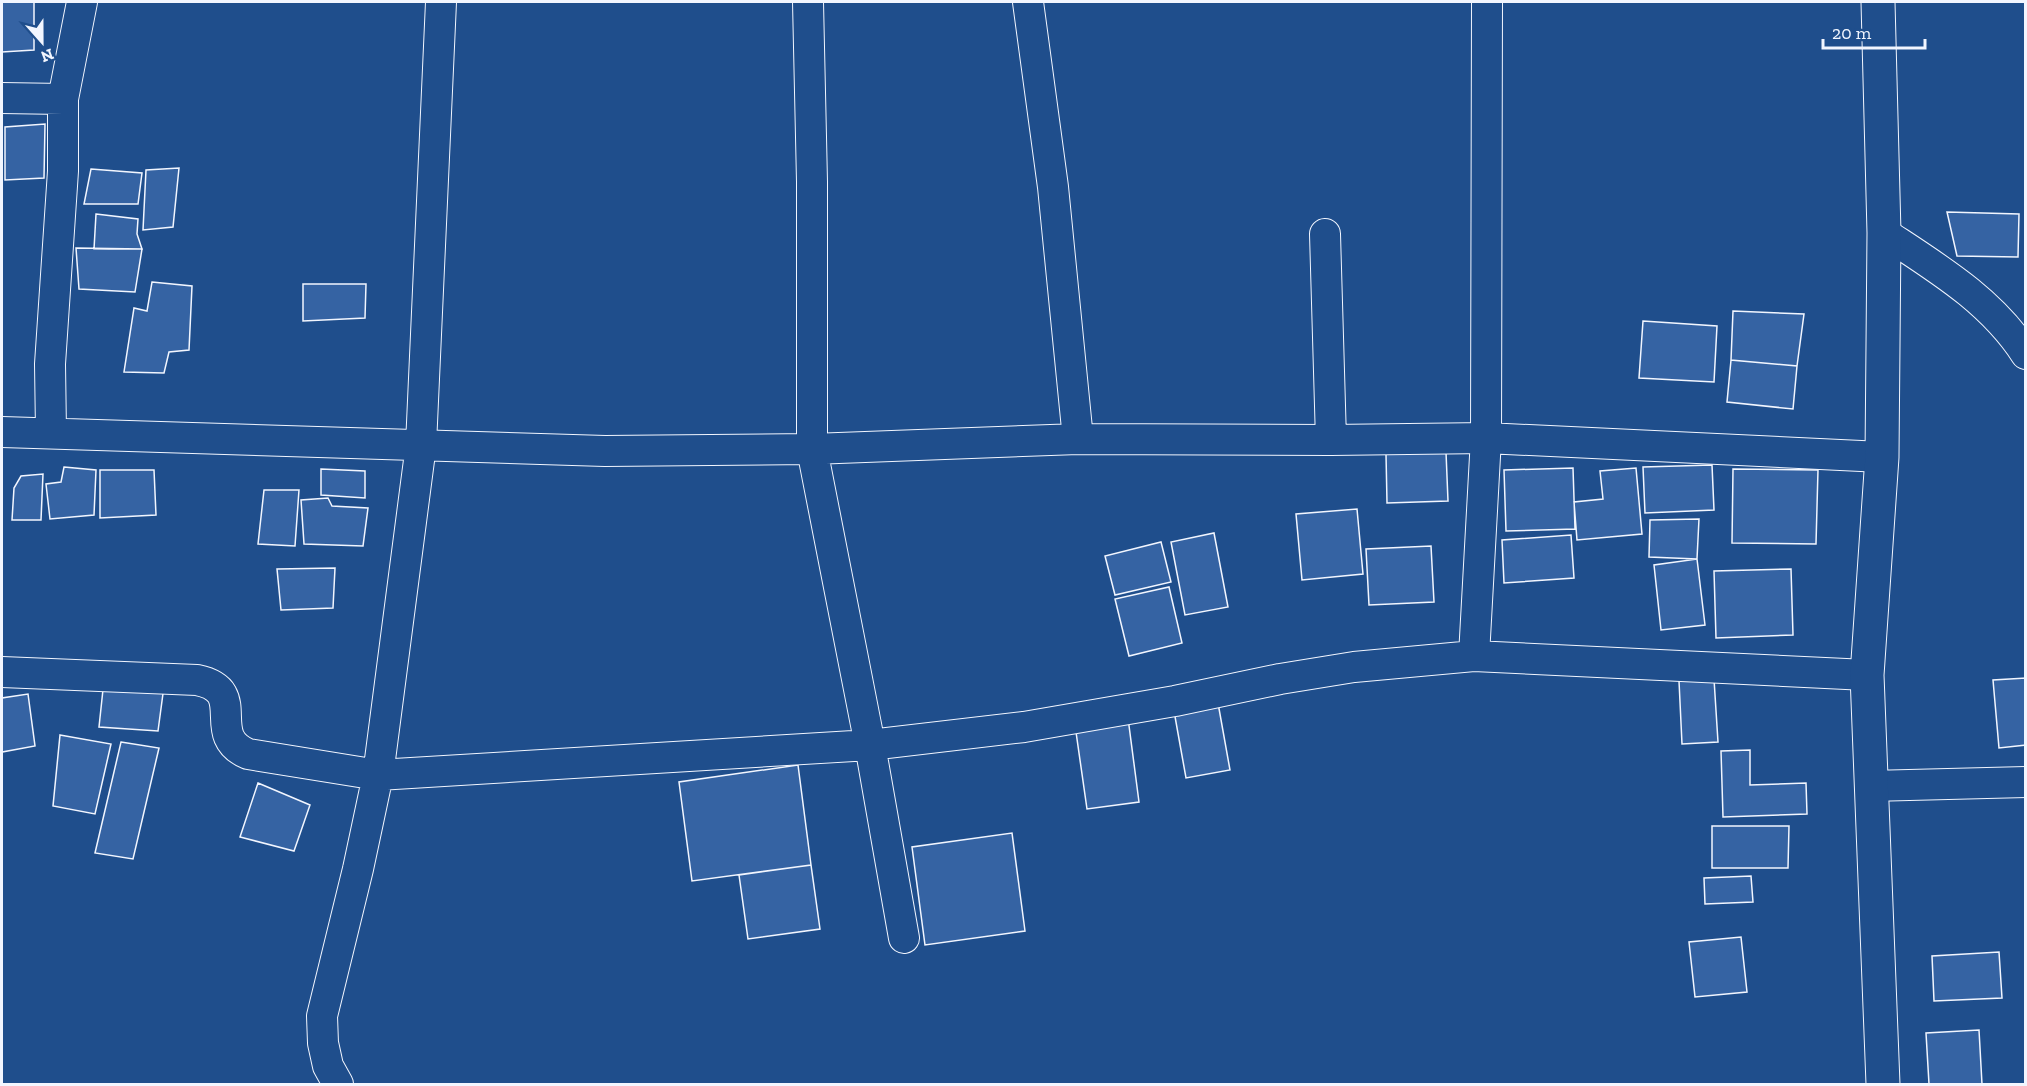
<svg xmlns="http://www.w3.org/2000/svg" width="2027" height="1086" viewBox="0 0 2027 1086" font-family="'Zilla Slab',serif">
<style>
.building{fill:#3563a3;stroke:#f2f6ff;stroke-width:1.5}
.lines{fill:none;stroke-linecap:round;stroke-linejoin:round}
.street-casing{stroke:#f2f6ff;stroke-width:32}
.secondary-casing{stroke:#f2f6ff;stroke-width:35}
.street{stroke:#1f4e8c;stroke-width:30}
.secondary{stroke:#1f4e8c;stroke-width:33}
</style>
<rect width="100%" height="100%" fill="#1f4e8c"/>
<path class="building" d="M2,2H34V50L2,52Z
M45,124L44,178L5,180V127Z
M179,168L173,227L143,230L146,170Z
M91,169L142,173L138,204H84Z
M1947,212L2019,214L2018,257L1957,256Z
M96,214L138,219L137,234L142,249H94Z
M76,248L142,249L135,292L79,289Z
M152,282L192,286L189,350L169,352L164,373L124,372L134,308L147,311Z
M303,284H366L365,318L303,321Z
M1733,311L1804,314L1797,366L1731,360Z
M1643,321L1717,326L1714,382L1639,378Z
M1731,360L1797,366L1793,409L1727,402Z
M1446,452L1448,501L1387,503L1386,454Z
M1712,465L1714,510L1645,513L1643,467Z
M64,467L96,470L94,515L50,519L46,484L61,482Z
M1573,468L1575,529L1506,531L1504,470Z
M1636,468L1642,534L1577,540L1574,502L1603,499L1600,471Z
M321,469L365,471V498L321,495Z
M1733,469L1818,470L1816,544L1732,543Z
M100,470H154L156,515L100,518Z
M43,474L41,520H12L14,488L21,476Z
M264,490H299L295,546L258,544Z
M328,498L332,506L368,508L363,546L304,544L301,500Z
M1357,509L1363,574L1302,580L1296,514Z
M1699,519L1697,559L1649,557L1650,520Z
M1214,533L1228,607L1185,615L1171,542Z
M1571,535L1574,578L1504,583L1502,540Z
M1161,542L1171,582L1115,595L1105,556Z
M1431,546L1434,602L1369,605L1366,549Z
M1697,559L1705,625L1661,630L1654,565Z
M335,568L333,608L281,610L277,569Z
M1791,569L1793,635L1716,638L1714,571Z
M1169,587L1182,643L1129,656L1115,599Z
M2026,678V745L1999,748L1993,680Z
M1714,679L1718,742L1682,744L1679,681Z
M104,680L164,686L158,731L99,727Z
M28,694L35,746L2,752V698Z
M1218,703L1230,770L1186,778L1174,711Z
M1128,718L1139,802L1087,809L1075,725Z
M60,735L111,744L95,814L53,806Z
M121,742L159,748L133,859L95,853Z
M1750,750V785L1806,783L1807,814L1723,817L1721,751Z
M798,765L811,865L692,881L679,782Z
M258,783L310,805L294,851L240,837Z
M1712,826H1789L1788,868H1712Z
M1012,833L1025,931L925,945L912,847Z
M811,865L820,929L748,939L739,875Z
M1751,876L1753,902L1705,904L1704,878Z
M1741,937L1747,992L1695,997L1689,942Z
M1999,952L2002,998L1934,1001L1932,956Z
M1979,1030L1982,1084H1929L1926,1033Z"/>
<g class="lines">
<defs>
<path id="street" d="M808,2L812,182V449L870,745L904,938
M1028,2L1053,187L1078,439
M2,98L63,99
M1884,233C1937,268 1991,300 2026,354
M1325,234L1331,440
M2,432L605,451L812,449L1078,439L1331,440L1486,438L1882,457
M51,432L50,364L63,171V99L82,2
M1474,656L1486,438L1487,2
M2,672L197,680C251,691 203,735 248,754L378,775L870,745L1024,727L1175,701L1280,679L1354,667L1474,656L1867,675
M1870,786L2026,782
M338,1084L328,1066L323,1043L322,1016L358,869L378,775L421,445L441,2"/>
<path id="secondary" d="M1878,2L1884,233L1882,457L1867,675L1883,1084"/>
</defs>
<use href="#street" class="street-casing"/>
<use href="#secondary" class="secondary-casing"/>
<use href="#street" class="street"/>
<use href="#secondary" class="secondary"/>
</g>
<rect width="2027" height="1086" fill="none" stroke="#f2f6ff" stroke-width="6"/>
<g transform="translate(42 42) rotate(159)" stroke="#1f4e8c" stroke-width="4.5" paint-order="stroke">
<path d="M0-4.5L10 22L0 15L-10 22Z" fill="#f2f6ff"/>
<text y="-9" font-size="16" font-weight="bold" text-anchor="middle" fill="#f2f6ff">N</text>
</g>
<path d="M1823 39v9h102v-9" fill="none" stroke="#f2f6ff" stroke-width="3"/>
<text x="1832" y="39" font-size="18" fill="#f2f6ff" stroke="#1f4e8c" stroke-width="4.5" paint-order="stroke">20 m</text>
</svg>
